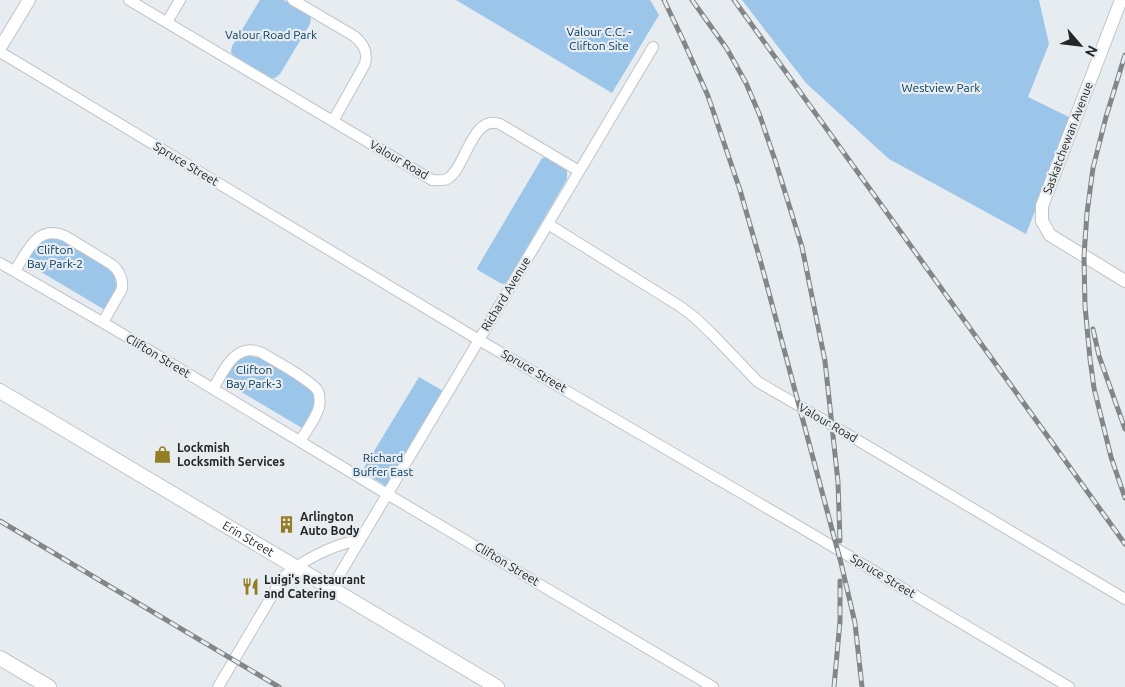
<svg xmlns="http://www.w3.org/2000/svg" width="1125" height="687" viewBox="0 0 1125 687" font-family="Ubuntu,sans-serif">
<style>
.green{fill:#9bc5e9}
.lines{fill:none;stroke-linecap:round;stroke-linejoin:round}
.minor-casing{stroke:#c0c4c9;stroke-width:12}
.tertiary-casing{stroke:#c0c4c9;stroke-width:14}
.secondary-casing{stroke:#c0c4c9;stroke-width:16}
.minor{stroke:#fff;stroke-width:10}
.tertiary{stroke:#fff;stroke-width:12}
.secondary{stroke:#fff;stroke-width:14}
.rail-casing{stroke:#828688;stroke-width:5}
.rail{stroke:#e7ecf0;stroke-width:3;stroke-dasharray:9;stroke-linecap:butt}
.labels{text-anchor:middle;stroke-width:4.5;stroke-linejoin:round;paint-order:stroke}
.park-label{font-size:12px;fill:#01375a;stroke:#e7ecf0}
.street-label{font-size:12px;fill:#242627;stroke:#e7ecf0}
.poi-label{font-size:12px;font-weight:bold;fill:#242627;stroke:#e7ecf0;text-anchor:start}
</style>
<rect width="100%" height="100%" fill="#e7ecf0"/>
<path class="green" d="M260,0H284L309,14L311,18L310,24L280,74L275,78H270L233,55L231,52L232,46Z
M456,0H650L659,15L612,93Z
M742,0H1039L1049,44L1028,97L1071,118L1026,234L889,159L806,83Z
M546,157L565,169L567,171V179L506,283L503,284L500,283L478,270L477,268L542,158Z
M48,238H60L109,268C123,284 113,294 105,310L26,263L38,243Z
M249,356L260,358L306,385L313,393L315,400L314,406L302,428L223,381C230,369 235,358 249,356Z
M419,377L443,391L386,486L362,471Z"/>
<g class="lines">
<defs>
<path id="minor" d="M129,0L432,180C437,180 443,181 447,179C466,169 471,114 500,124L579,171
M293,0L354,36C364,44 368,52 365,64L333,121
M167,22L180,0
M0,52L479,340L805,530L1069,687
M548,224L681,307L694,317L711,333L758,382L832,425L1125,599
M0,263L114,329L387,494L713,687
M15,271C27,252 37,224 65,236L111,264C119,270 123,278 122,289L103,322
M213,389C224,370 236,341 262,353C275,361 311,380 318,391C320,396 320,401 319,407C316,419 306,431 300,441
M331,589L653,47
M218,687L283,577C303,560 334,544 360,540"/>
<path id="tertiary" d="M1121,0L1042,206V221L1050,235L1125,281
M0,48L29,0"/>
<g id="secondary">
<path id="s1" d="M0,391L497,687"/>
<path d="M0,658L49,687"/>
</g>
</defs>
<use href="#minor" class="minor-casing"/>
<use href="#tertiary" class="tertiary-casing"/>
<use href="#secondary" class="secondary-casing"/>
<use href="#minor" class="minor"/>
<use href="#tertiary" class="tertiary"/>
<use href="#secondary" class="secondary"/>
<defs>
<path id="rail" d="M664,0L683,40L708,96L740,190L761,263L841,563L855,623L862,687
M692,0L727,49L746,83L760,116L776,163L802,247L825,361L838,482L840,541
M734,0L1125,544
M1125,55L1106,117L1093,168L1087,213L1084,256L1085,306L1090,359L1094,388L1111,457L1125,498
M1093,329L1099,356L1125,429
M0,521L279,687
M834,687L840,621V581"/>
</defs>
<use href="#rail" class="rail-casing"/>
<use href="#rail" class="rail"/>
</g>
<defs>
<symbol id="shop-bare" viewBox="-9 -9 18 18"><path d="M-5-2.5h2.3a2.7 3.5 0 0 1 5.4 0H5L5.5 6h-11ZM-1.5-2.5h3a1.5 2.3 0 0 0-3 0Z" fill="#947d24" stroke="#e7ecf0" stroke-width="2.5" paint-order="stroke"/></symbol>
<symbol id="building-bare" viewBox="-9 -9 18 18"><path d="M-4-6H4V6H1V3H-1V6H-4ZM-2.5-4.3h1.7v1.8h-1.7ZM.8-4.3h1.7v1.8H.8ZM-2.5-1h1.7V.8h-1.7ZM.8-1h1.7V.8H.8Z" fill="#947d24" stroke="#e7ecf0" stroke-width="2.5" paint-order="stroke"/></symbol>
<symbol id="restaurant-bare" viewBox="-9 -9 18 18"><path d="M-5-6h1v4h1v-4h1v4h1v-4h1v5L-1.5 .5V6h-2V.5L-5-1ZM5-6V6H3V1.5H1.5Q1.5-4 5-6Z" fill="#947d24" stroke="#e7ecf0" stroke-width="2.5" paint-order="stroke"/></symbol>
</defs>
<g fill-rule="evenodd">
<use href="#shop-bare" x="150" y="442" width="25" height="25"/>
<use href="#building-bare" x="274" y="512" width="25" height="25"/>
<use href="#restaurant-bare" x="238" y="574" width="25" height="25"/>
</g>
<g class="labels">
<g class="park-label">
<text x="599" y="36">Valour C.C. -<tspan x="599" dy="14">Clifton Site</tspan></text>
<text x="271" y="39">Valour Road Park</text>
<text x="941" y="92">Westview Park</text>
<text x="55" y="254">Clifton<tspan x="55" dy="14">Bay Park-2</tspan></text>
<text x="254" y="374">Clifton<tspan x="254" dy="14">Bay Park-3</tspan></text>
<text x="383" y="462">Richard<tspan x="383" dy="14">Buffer East</tspan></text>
</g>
<g class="street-label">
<text transform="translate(1068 138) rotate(-69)" y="4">Saskatchewan Avenue</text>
<text transform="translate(399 160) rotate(30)" y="4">Valour Road</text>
<text transform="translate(186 164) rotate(31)" y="4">Spruce Street</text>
<text transform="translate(506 294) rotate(-59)" y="4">Richard Avenue</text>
<text transform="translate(158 356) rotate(31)" y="4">Clifton Street</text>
<text transform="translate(534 371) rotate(30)" y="4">Spruce Street</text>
<text transform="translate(828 423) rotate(30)" y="4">Valour Road</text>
<text dy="4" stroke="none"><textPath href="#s1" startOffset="289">Erin Street</textPath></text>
<text transform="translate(507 564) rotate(31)" y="4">Clifton Street</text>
<text transform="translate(883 576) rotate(31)" y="4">Spruce Street</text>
</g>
<g class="poi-label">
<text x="177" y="452">Lockmish<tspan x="177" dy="14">Locksmith Services</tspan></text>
<text x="300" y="521">Arlington<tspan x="300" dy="14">Auto Body</tspan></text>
<text x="264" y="584">Luigi's Restaurant<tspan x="264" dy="14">and Catering</tspan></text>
</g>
</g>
<g transform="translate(1080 45) rotate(118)" stroke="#e7ecf0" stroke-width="4" paint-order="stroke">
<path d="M0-4L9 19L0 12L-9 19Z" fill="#242627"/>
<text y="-8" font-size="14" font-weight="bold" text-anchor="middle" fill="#242627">N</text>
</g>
</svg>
